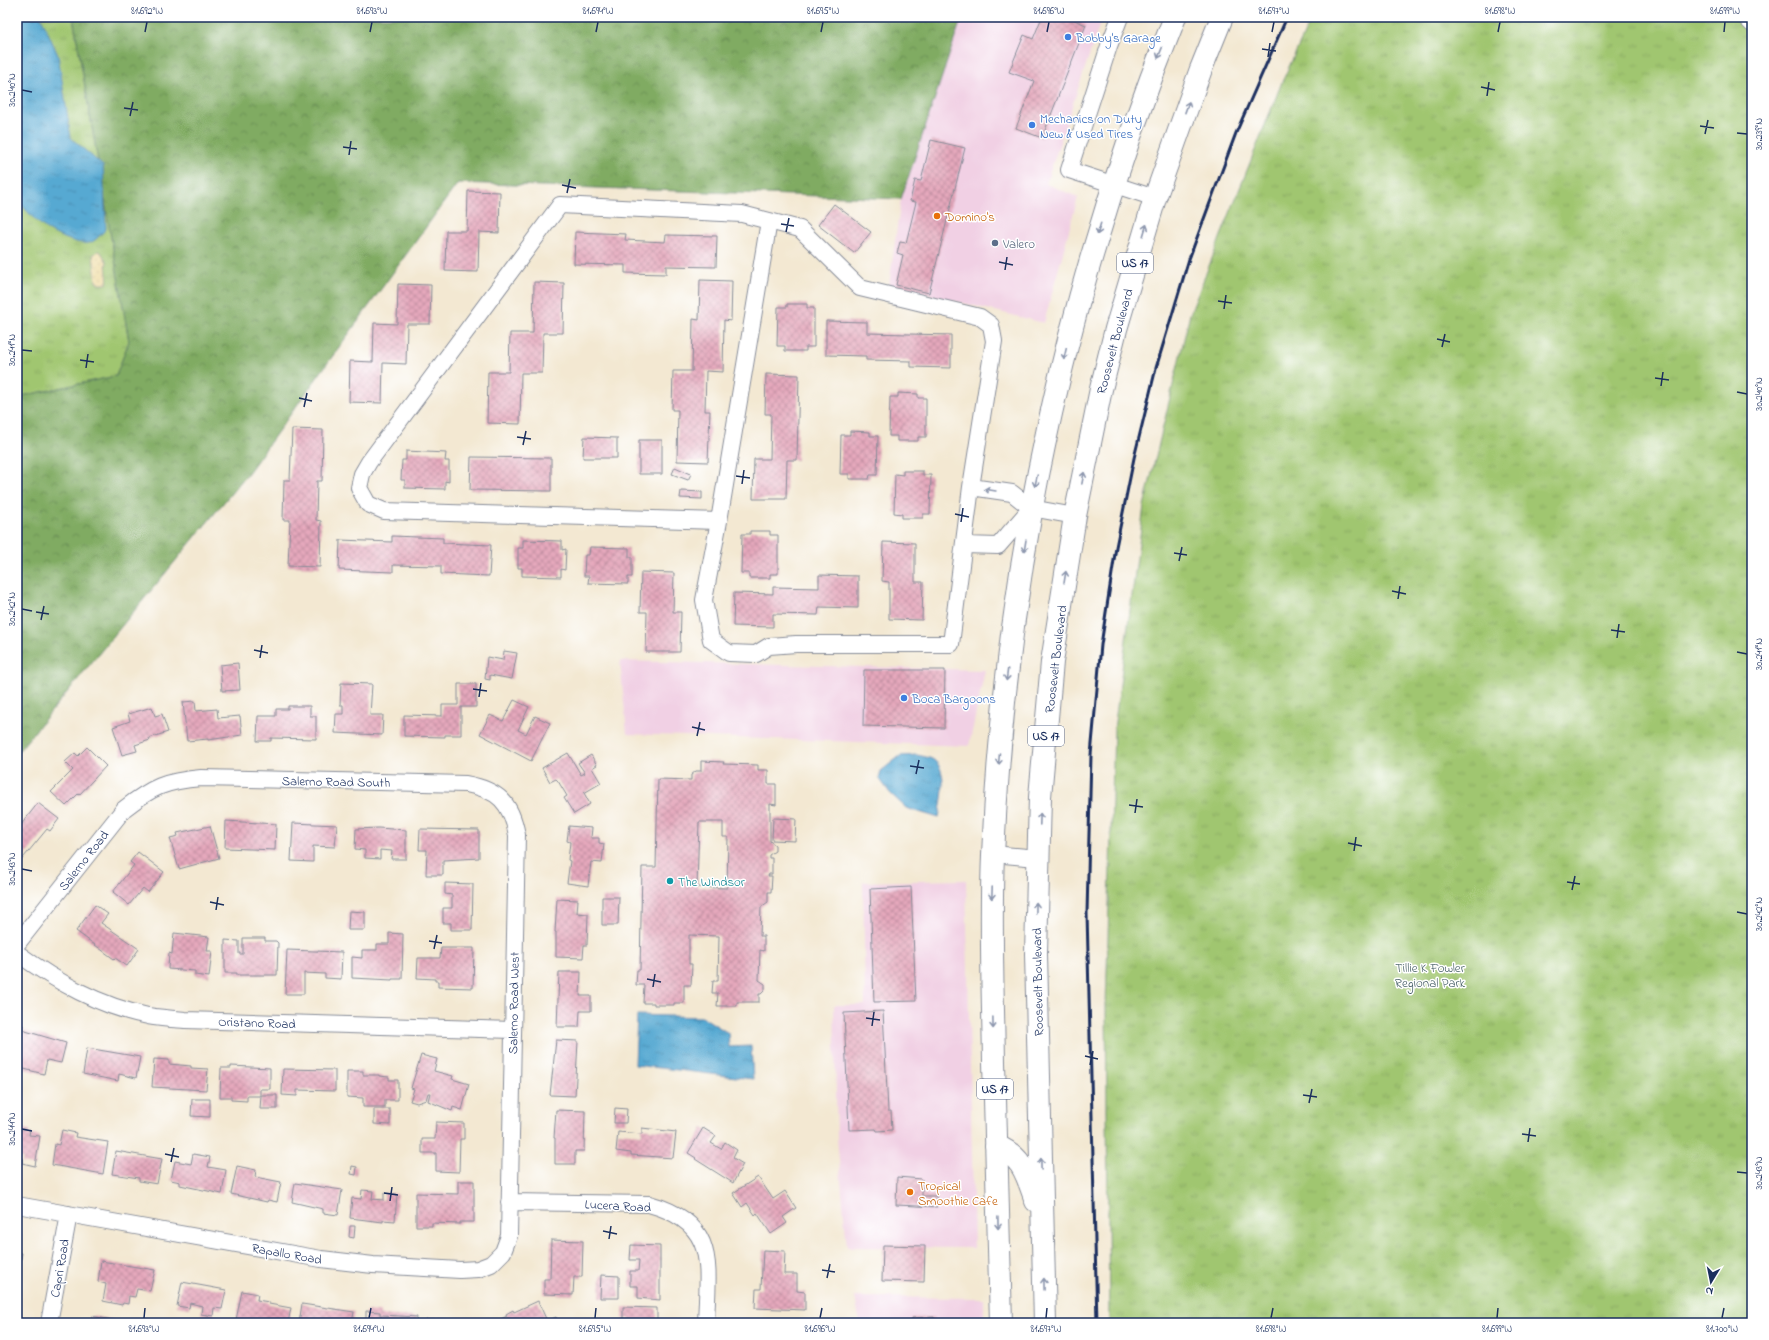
<svg xmlns="http://www.w3.org/2000/svg" width="1769" height="1340" viewBox="0 0 1769 1340" font-family="'Indie Flower',sans-serif">
<style>
.built{fill:#f1d0e4}
.grass{fill:url(#grass-tufts);stroke:#5e7a67}
.forest{fill:url(#forest-crowns);stroke:#4e6d60}
.sand{fill:url(#sand-dots);stroke:#84847e}
.water{fill:url(#water-ripples);stroke:#396c98}
.building{fill:url(#building-cross-hatch);fill-rule:evenodd}
.lines{fill:none;stroke-linecap:round;stroke-linejoin:round}
.minor-casing{stroke:#878c98;stroke-width:18}
.trunk-casing{stroke:#878c98;stroke-width:24}
.minor{stroke:#fff;stroke-width:16}
.trunk{stroke:#fff;stroke-width:22}
.rail{stroke:#1b2f5e;stroke-width:3}
.oneway{stroke:#8d97ae}
.ticks{fill:none;stroke:#1b2f5e;stroke-width:1.5}
.shop-dot{fill:#3f7fe0;stroke:#fff;stroke-width:1.5}
.food-dot{fill:#e8710a;stroke:#fff;stroke-width:1.5}
.service-dot{fill:#5c6f8a;stroke:#fff;stroke-width:1.5}
.culture-dot{fill:#0f9aa8;stroke:#fff;stroke-width:1.5}
.labels{text-anchor:middle;stroke-width:3;stroke-linejoin:round;paint-order:stroke}
.shield{fill:#fff;stroke:#5f6d8e;stroke-width:1}
.shield-label{font-size:12px;font-weight:bold;fill:#1b2f5e}
.shop-label{font-size:13px;fill:#366cbe;stroke:#fff;text-anchor:start}
.food-label{font-size:13px;fill:#c56008;stroke:#fff;text-anchor:start}
.service-label{font-size:13px;fill:#4e5e75;stroke:#fff;text-anchor:start}
.street-label{font-size:13px;fill:#1b2f5e;stroke:#fff}
.culture-label{font-size:13px;fill:#0d838f;stroke:#fff;text-anchor:start}
.park-label{font-size:13px;fill:#435c63;stroke:#fff}
.neatline{fill:none;stroke:#1b2f5e;stroke-width:1.5}
.ticks-label{font-size:10px;text-anchor:middle;fill:#1b2f5e}
</style>
<defs>
<pattern id="grass-tufts" width="24" height="20" patternUnits="userSpaceOnUse"><rect width="24" height="20" fill="#a0c670"/><path d="M3 7l-1-3M5 7V3M7 7l1-3M15 17l-1-3M17 17v-4M19 17l1-3" fill="none" stroke="#89aa63"/></pattern>
<pattern id="forest-crowns" width="20" height="18" patternUnits="userSpaceOnUse"><rect width="20" height="18" fill="#80ab62"/><path d="M2 6a3 3 0 1 1 6 0M12 15a3 3 0 1 1 6 0" fill="none" stroke="#688c54"/></pattern>
<pattern id="sand-dots" width="8" height="8" patternUnits="userSpaceOnUse"><rect width="8" height="8" fill="#eeda9e"/><path d="M2 2h.1M6 6h.1" fill="none" stroke="#ccbb8a" stroke-width="1.8" stroke-linecap="round"/></pattern>
<pattern id="water-ripples" width="26" height="14" patternUnits="userSpaceOnUse"><rect width="26" height="14" fill="#57a9d2"/><path d="M2 4q2-2 4 0t4 0M15 11q2-2 4 0t4 0" fill="none" stroke="#478aae"/></pattern>
<pattern id="building-cross-hatch" width="8" height="8" patternUnits="userSpaceOnUse"><rect width="8" height="8" fill="#e5a8bc"/><path d="M0 0l8 8M0 8l8-8" fill="none" stroke="#b9899c"/></pattern>
</defs>
<rect width="100%" height="100%" fill="#fff"/>
<filter id="ink" filterUnits="userSpaceOnUse"><feTurbulence type="fractalNoise" baseFrequency=".025" numOctaves="2"/><feDisplacementMap in="SourceGraphic" scale="8" xChannelSelector="R" yChannelSelector="G"/><feConvolveMatrix kernelMatrix="1 2 1 2 8 2 1 2 1" color-interpolation-filters="sRGB"/></filter>
<filter id="wash" filterUnits="userSpaceOnUse"><feTurbulence type="fractalNoise" baseFrequency=".012" numOctaves="4" result="noise"/><feDisplacementMap in="SourceGraphic" scale="16" xChannelSelector="R" yChannelSelector="G"/><feGaussianBlur stdDeviation="0.9" result="paint"/><feColorMatrix in="noise" values="0 0 0 0 0 0 0 0 0 0 0 0 0 0 0 0 0 1.4 0 .05"/><feComposite in="paint" operator="in"/></filter>
<g filter="url(#wash)">
<rect width="100%" height="100%" fill="#f3e8d2"/>
<path class="built" d="M962,17H1102L1046,184L1078,197L1044,323L889,285L901,199Z
M620,661L985,670L969,746L627,734Z
M966,880L974,1248L847,1247L837,1138L834,1005H865L863,882Z
M855,1297L984,1298V1323H860Z"/>
<path class="grass" d="M17,17H73L129,341L116,376L17,397Z
M1312,17H1752V1323H1109L1106,1006L1114,729L1144,506L1190,314L1282,82Z"/>
<path class="forest" d="M73,17H962L901,199L458,183L248,473L17,753V397L116,376L129,341Z"/>
<path class="sand" d="M98,251L101,252L107,262C105,270 109,276 107,284H99L96,282L93,255Z"/>
<path class="water" d="M17,17H41L58,55L71,138L103,166L106,229C101,234 96,241 89,243C83,244 76,242 70,240C46,233 32,218 17,199Z
M917,755C921,756 928,757 932,759C950,769 941,802 939,818L906,808L890,793L879,778L881,771L900,756Z
M637,1015L703,1017L728,1033L729,1047L751,1046L753,1079L635,1065Z"/>
<g id="blocks">
<path class="building" d="M1042,17H1067L1086,25L1042,138L1016,128L1034,81L1009,72L1024,35L1033,39Z
M931,140L965,148L929,293L896,285L903,255L897,253L900,242L906,243L916,202L910,201L915,180L921,181Z
M468,191L500,192L499,233L479,232L478,272L445,271L446,231H467Z
M834,204L871,232L854,253L818,225Z
M575,232L626,234L625,240L665,242L666,235L717,236L716,267L666,266V274L625,273V265L574,264Z
M700,280L732,281L731,321L724,320L723,372L706,371L705,411H710L708,462L677,461L678,410H672L673,371H692L693,319L699,320Z
M534,282L564,283L563,333H543L542,373H521L520,424L487,423L488,372H509L510,333H533Z
M398,284L431,285L430,324H407L406,364L383,363L382,403L349,402L350,361L373,362L374,323L397,324Z
M787,304H807V308H814V347H806V351H785V346H777L778,307H787Z
M826,321L867,322V333L951,335V368L911,367V361L866,360V356L826,355Z
M766,374L799,375L797,460H787L786,499H753L754,459H770L771,414H765Z
M898,393L918,394V398H926V437H918V441H897V436H889L890,397H898Z
M292,429L323,430L322,481H317L316,520L321,521L320,567L288,566L290,520H283L284,480H290Z
M850,431L870,432V436H878L877,475H870L869,479H849V474H840L841,435H850Z
M584,437L617,438V458H583Z
M639,440H662V474H639Z
M406,451L446,453L445,461H449V482L445,481V489L405,488V480H401L402,460H406Z
M471,457L551,458V491L470,490Z
M675,467L691,474L688,480L672,474Z
M903,471H923V475H931L930,514H923V518H902V514L894,513L895,474L903,475Z
M681,491L702,492V499L680,498Z
M750,531H770V535H778V574H770V578H749V573H741L742,534H750Z
M392,536L443,538V543L491,545L489,576L441,574V566L393,565V572L339,570L340,540L392,542Z
M523,540L562,541V550L566,549L565,570L561,569V577L522,576V568H518V548H523Z
M883,542L915,543V582H923L922,620L889,619V582L882,581Z
M590,547L629,548V557H632V577H628V584L588,583L589,576H584L585,555H589Z
M641,572L674,573L673,612H681L680,652H646L647,612H640Z
M819,575L858,576V608L819,607L818,615L773,614V627L733,626L734,593L773,594V587L819,588Z
M504,651L517,653L512,679L490,675V680L485,679L487,657L503,660Z
M238,663L240,690L222,691L220,665Z
M864,670H945L944,728L863,726Z
M341,683L372,684L370,715H383L382,735L335,733L336,714H343V705H340Z
M458,684H476V707H461V735H445V737L404,736V715L442,716V705H458Z
M514,700L529,707L518,730L526,734L535,716L550,723L531,761L480,734L490,715L503,721Z
M195,701L196,711L217,709L218,718L240,716L242,735L208,740V739L187,741L183,702Z
M288,706H310V716H316V739L271,738V741H257L258,716H276V709H288Z
M152,707L155,716L162,714L168,732L149,738L150,740L135,745L137,751L122,755L113,727L130,721L128,714Z
M87,747L106,766L79,795L78,794L66,806L51,792L73,770L65,762L75,753L78,756Z
M568,753L581,775L585,773L578,763L591,755L597,765L592,768L601,783L584,793L590,804L574,814L564,798L567,796L558,781L556,779L550,782L542,768Z
M701,761L724,762L723,764L758,765V770H768V784H776V805L770,804V841L775,845V851L769,855V858H772V874H769L768,876H772L771,892H768V902L761,907L760,936H764V951L760,950L759,980L765,984V990L761,994H759V1002H737V1006H717L718,993H712L713,981H718L719,936L689,935V964H692L691,985H684V1003H674V1005H654V1003H643L644,985H636L637,970H640L642,867H656L658,779L691,780V775L696,771H701ZM699,822H723V837H728L727,888L697,887Z
M38,803L59,819L50,831L47,829L19,863L17,861V830Z
M773,818L796,819L795,841L772,840Z
M226,821L276,824L275,850L225,848Z
M293,823L337,825L335,847L313,846V862L291,861Z
M210,826L219,858L179,869L170,838L178,836L177,833Z
M569,826L592,828L591,838H599V843L604,844L602,863L591,862L588,886L567,883L570,861L568,860L570,842L567,841Z
M378,828L406,830V859H391L392,851L380,850V859L365,858V850L355,849L356,829Z
M420,829L479,830V858L443,860V875H426L427,850H419Z
M138,852L164,872L148,892L143,888L129,905L113,892L134,865L130,862Z
M445,883L473,884L472,930H451V923H443V908H452V895L445,894Z
M911,887L916,1001L874,1002L870,889Z
M602,897H619L618,925H602Z
M557,899L578,900L577,913L588,914L587,945H584L583,958L556,957V932H555Z
M95,905L108,914L101,923L139,949L127,966L115,958L114,959L76,931Z
M349,911L365,912V930H348Z
M174,933L209,937L207,951H212L209,977L195,975V971L168,969L169,953L172,954Z
M389,933L403,934L402,979H392V980L352,978V957L362,958V950H377V944H389Z
M243,938H265V941H276L278,943L277,975H237V973H225V940L239,941V954H243Z
M441,948H474L473,988L438,987V981H435V979L417,978L418,958H440Z
M287,950L342,952L341,979L325,978V974L304,973V994H285Z
M559,972H581L580,996H591V1011H580L579,1027H557Z
M883,1011L888,1111H891L892,1130L877,1131L876,1129L849,1130L844,1013Z
M17,1024L23,1025L22,1030L66,1043L61,1063L47,1060L44,1074L20,1068L22,1057L17,1056Z
M556,1040L578,1041L575,1096L550,1095Z
M87,1048L140,1057L136,1078L119,1074L118,1081L83,1074Z
M421,1055L437,1059L434,1071L453,1076L452,1079L469,1084L462,1110L453,1107L452,1111L428,1101L430,1093H428L426,1100L417,1103L410,1101L414,1089L411,1088Z
M154,1059L169,1060V1064L191,1066V1068L208,1069L206,1090L152,1087Z
M231,1066L270,1068V1089H260V1096H247V1101L231,1100V1097H220L221,1068H231Z
M283,1069L335,1070V1091L297,1090V1096L282,1095Z
M347,1071H363V1075H379V1076L389,1077V1080H398V1100H385V1107H363V1098L347,1097Z
M261,1095H277V1109H260Z
M192,1099H210V1117L191,1116Z
M615,1108L627,1109L626,1123H614Z
M374,1109H390V1125L374,1124Z
M556,1110L585,1111L584,1151H575V1164H555V1138H554Z
M436,1122L464,1123V1139H460L459,1172L436,1171V1153H422V1139H435Z
M17,1128L30,1130L29,1135L40,1136L35,1166L22,1163L23,1159L17,1158Z
M642,1128L676,1132L673,1158L631,1155V1153L616,1151L618,1132L642,1134Z
M703,1128L716,1136L711,1143L721,1149L725,1142L737,1150L733,1158L743,1164L733,1183L695,1159L696,1158L688,1153Z
M62,1130L76,1133L75,1137L108,1142L103,1174L52,1165L55,1144L59,1145Z
M116,1151L162,1159L157,1184L139,1181V1178L112,1174Z
M193,1154L210,1157L208,1167L226,1170L222,1194L180,1185V1182L171,1180L175,1161L191,1164Z
M237,1166L256,1170L255,1177L281,1182L277,1202L268,1200L267,1202L231,1194Z
M352,1166L357,1167L356,1175L351,1174Z
M758,1177L773,1199L785,1191L796,1208L783,1217L787,1223L771,1234L757,1213L755,1215L747,1203L742,1207L733,1193Z
M897,1177L922,1179V1196H937V1207L896,1205Z
M458,1181H474V1222H460V1224L432,1223V1226H416V1193L458,1194Z
M295,1183L342,1190L338,1215L323,1213V1209L292,1202Z
M362,1190L373,1191L372,1199L384,1200V1193L397,1194L395,1221L383,1220V1222L350,1218L352,1198L361,1199Z
M350,1226H355L354,1238L349,1237Z
M551,1240L583,1241L582,1277H574L573,1295L544,1294V1279H550Z
M631,1245L660,1246V1300L638,1298V1286H630V1271H638L639,1260H630Z
M883,1245L925,1246L924,1282L882,1281Z
M763,1250L785,1251L784,1274H797V1291L805,1292V1310L755,1308L756,1289H761Z
M17,1252L22,1253L18,1278H17Z
M101,1261L155,1270L150,1291L137,1289L135,1297L129,1296L128,1304L123,1303L122,1305L103,1301L106,1284L98,1282Z
M601,1275L619,1276V1298H600Z
M182,1282L226,1290L222,1309L214,1308L213,1316L201,1314L202,1306L190,1303L189,1308L177,1306Z
M242,1291L258,1294L257,1300L269,1302V1304L291,1308L288,1323H253L236,1320Z
M538,1301L547,1321L556,1317L559,1323H493L507,1316L506,1314L513,1310L514,1312Z
M302,1304L354,1312L352,1323H299Z
M623,1307L657,1308V1321L651,1320V1323H630V1319H623Z
M366,1311L380,1312V1315L417,1317L416,1323H366Z
M92,1316L118,1321V1323H91Z
M934,1317V1323H912V1318Z
M437,1319L461,1320V1321L476,1322V1323H426V1320H437Z"/>
</g>
</g>
<g filter="url(#ink)">
<use href="#blocks" fill-opacity="0" stroke="#878c98" stroke-width="1"/>
<g class="lines">
<defs>
<path id="minor" d="M1120,17L1109,46L1069,170L1155,198
M1745,17L1752,24
M560,205L742,214L800,229L860,288L980,317L991,325L994,341L971,487L951,644H796L769,646L756,654L729,653L711,640L704,600L719,521L384,511L368,504L359,488L362,474L369,462Z
M971,487L1012,493L1031,508L1075,516
M719,521L769,221
M964,545L998,546L1031,508
M993,854L1038,858
M17,944L124,809C152,787 165,781 201,778L466,784C498,790 511,802 517,835L509,1236L503,1252L491,1264L478,1269L460,1270L373,1265L321,1259L17,1205
M17,953C57,982 99,1006 148,1016C160,1018 173,1019 185,1020L513,1030
M509,1202L649,1204C718,1223 708,1264 706,1323
M49,1323L69,1214"/>
<path id="trunk" d="M996,1146C1023,1156 1027,1176 1036,1201
M1001,1323C999,1236 997,1149 994,1062C993,993 990,924 993,855C1005,567 1067,284 1175,17
M1045,1323L1036,954L1040,797L1052,662L1075,516L1101,389L1116,329L1155,198L1201,69L1222,17"/>
</defs>
<use href="#minor" class="minor-casing"/>
<use href="#trunk" class="trunk-casing"/>
<use href="#minor" class="minor"/>
<use href="#trunk" class="trunk"/>
<path class="rail" d="M1097,1323L1087,913L1091,755L1101,645L1116,547L1134,458L1156,368L1189,259L1236,133L1287,17"/>
</g>
<defs><path id="oneway-shaft" d="M-6 0H5M1.5-3L5.5 0L1.5 3" fill="none" stroke-width="1.6" stroke-linecap="round" stroke-linejoin="round"/></defs>
<g class="oneway">
<use href="#oneway-shaft" transform="translate(1160 53) rotate(112)"/>
<use href="#oneway-shaft" transform="translate(1187 107) rotate(-70)"/>
<use href="#oneway-shaft" transform="translate(1099 229) rotate(107)"/>
<use href="#oneway-shaft" transform="translate(1145 230) rotate(-73)"/>
<use href="#oneway-shaft" transform="translate(1065 354) rotate(103)"/>
<use href="#oneway-shaft" transform="translate(1083 478) rotate(-79)"/>
<use href="#oneway-shaft" transform="translate(1036 481) rotate(102)"/>
<use href="#oneway-shaft" transform="translate(990 490) rotate(-171)"/>
<use href="#oneway-shaft" transform="translate(1025 546) rotate(99)"/>
<use href="#oneway-shaft" transform="translate(1065 577) rotate(-81)"/>
<use href="#oneway-shaft" transform="translate(1007 675) rotate(97)"/>
<use href="#oneway-shaft" transform="translate(999 759) rotate(95)"/>
<use href="#oneway-shaft" transform="translate(1040 819) rotate(-88)"/>
<use href="#oneway-shaft" transform="translate(992 893) rotate(92)"/>
<use href="#oneway-shaft" transform="translate(1036 908) rotate(-89)"/>
<use href="#oneway-shaft" transform="translate(993 1023) rotate(89)"/>
<use href="#oneway-shaft" transform="translate(1041 1164) rotate(-91)"/>
<use href="#oneway-shaft" transform="translate(998 1223) rotate(89)"/>
<use href="#oneway-shaft" transform="translate(1044 1284) rotate(-91)"/>
</g>
</g>
<path class="ticks" d="M145,32L147,22M370,32L372,22M596,32L598,22M821,32L823,22M1047,32L1049,22M1272,32L1274,22M1498,32L1500,22M1724,32L1725,22M1262,49L1276,51M1268,57L1270,43M1481,87L1495,90M22,90L32,92M1487,96L1489,82M124,108L138,110M130,116L133,102M1700,126L1714,128M1737,133L1747,134M1705,134L1708,120M343,147L357,149M349,155L351,141M562,185L576,188M567,193L570,179M781,224L794,226M786,232L789,218M999,262L1013,265M1005,270L1007,257M1218,301L1232,303M1224,309L1226,295M1437,339L1450,342M1442,347L1445,334M22,350L32,351M80,360L94,362M86,368L88,354M1655,378L1669,380M1661,386L1663,372M1737,392L1747,394M299,398L312,401M304,407L307,393M517,437L531,439M523,445L526,431M736,476L750,478M742,484L744,470M955,514L969,517M961,522L963,508M1174,553L1187,555M1179,561L1182,547M1392,591L1406,594M1398,599L1400,586M22,609L32,611M36,612L49,614M41,620L44,606M1611,630L1625,632M1617,638L1619,624M254,650L268,653M1737,652L1747,654M260,658L262,645M473,689L487,691M479,697L481,683M692,727L705,730M697,736L700,722M910,766L924,768M916,774L919,760M1129,805L1143,807M1135,813L1137,799M1348,843L1362,846M1354,851L1356,837M22,869L32,871M1567,882L1580,884M1572,890L1575,876M210,902L224,905M216,910L218,897M1737,912L1747,914M429,941L442,943M434,949L437,935M647,979L661,982M653,987L655,974M866,1018L880,1020M872,1026L874,1012M1085,1056L1098,1059M1090,1065L1093,1051M1303,1095L1317,1097M1309,1103L1312,1089M22,1129L32,1131M1522,1134L1536,1136M1528,1142L1530,1128M165,1154L179,1157M171,1162L174,1148M1737,1172L1747,1173M384,1193L398,1195M390,1201L392,1187M603,1231L617,1234M609,1239L611,1226M822,1270L835,1272M827,1278L830,1264M144,1318L145,1308M369,1318L371,1308M595,1318L596,1308M820,1318L822,1308M1046,1318L1047,1308M1271,1318L1273,1308M1497,1318L1498,1308M1722,1318L1724,1308"/>
<g class="shop-dot">
<circle cx="1068" cy="37" r="4"/>
<circle cx="1032" cy="125" r="4"/>
<circle cx="904" cy="698" r="4"/>
</g>
<g class="food-dot">
<circle cx="937" cy="216" r="4"/>
<circle cx="910" cy="1192" r="4"/>
</g>
<circle class="service-dot" cx="995" cy="243" r="4"/>
<circle class="culture-dot" cx="670" cy="881" r="4"/>
<g class="labels">
<g class="shield">
<rect x="1117" y="253" width="36" height="20" rx="3"/>
<rect x="1028" y="726" width="36" height="20" rx="3"/>
<rect x="977" y="1079" width="36" height="20" rx="3"/>
</g>
<g class="shield-label">
<text x="1135" y="267">US 17</text>
<text x="1046" y="740">US 17</text>
<text x="995" y="1093">US 17</text>
</g>
<g class="shop-label">
<text x="1076" y="42">Bobby's Garage</text>
<text x="1040" y="123">Mechanics on Duty<tspan x="1040" dy="15">New &amp; Used Tires</tspan></text>
<text x="912" y="703">Boca Bargoons</text>
</g>
<g class="food-label">
<text x="945" y="221">Domino's</text>
<text x="918" y="1190">Tropical<tspan x="918" dy="15">Smoothie Cafe</tspan></text>
</g>
<g class="service-label">
<text x="1003" y="248">Valero</text>
</g>
<g class="street-label">
<text transform="translate(1114 341) rotate(-75)" y="5">Roosevelt Boulevard</text>
<text transform="translate(1055 659) rotate(-83)" y="5">Roosevelt Boulevard</text>
<text transform="translate(336 781) rotate(1)" y="5">Salerno Road South</text>
<text transform="translate(83 860) rotate(-52)" y="5">Salerno Road</text>
<text transform="translate(1037 982) rotate(-91)" y="5">Roosevelt Boulevard</text>
<text transform="translate(513 1003) rotate(-89)" y="5">Salerno Road West</text>
<text transform="translate(257 1022) rotate(2)" y="5">Oristano Road</text>
<text transform="translate(618 1205) rotate(3)" y="5">Lucera Road</text>
<text transform="translate(287 1253) rotate(10)" y="5">Rapallo Road</text>
<text transform="translate(59 1268) rotate(-80)" y="5">Capri Road</text>
</g>
<g class="culture-label">
<text x="678" y="886">The Windsor</text>
</g>
<g class="park-label">
<text x="1430" y="972">Tillie K Fowler<tspan x="1430" dy="15">Regional Park</tspan></text>
</g>
</g>
<rect width="1769" height="1340" fill="none" stroke="#fff" stroke-width="44"/>
<g transform="translate(1711 1282) rotate(190)" stroke="#ffffff" stroke-width="3" paint-order="stroke">
<path d="M0-3L7 15L0 10L-7 15Z" fill="#1b2f5e"/>
<text y="-6" font-size="11" font-weight="bold" text-anchor="middle" fill="#1b2f5e">N</text>
</g>
<rect x="22" y="22" width="1725" height="1296" class="neatline"/>
<g class="ticks-label">
<text x="147" y="14">81.692°W</text>
<text x="372" y="14">81.693°W</text>
<text x="598" y="14">81.694°W</text>
<text x="823" y="14">81.695°W</text>
<text x="1049" y="14">81.696°W</text>
<text x="1274" y="14">81.697°W</text>
<text x="1500" y="14">81.698°W</text>
<text x="1725" y="14">81.699°W</text>
<text transform="translate(11 90) rotate(-90)" y="4">30.240°N</text>
<text transform="translate(1758 134) rotate(-90)" y="4">30.239°N</text>
<text transform="translate(11 350) rotate(-90)" y="4">30.241°N</text>
<text transform="translate(1758 394) rotate(-90)" y="4">30.240°N</text>
<text transform="translate(11 609) rotate(-90)" y="4">30.242°N</text>
<text transform="translate(1758 654) rotate(-90)" y="4">30.241°N</text>
<text transform="translate(11 869) rotate(-90)" y="4">30.243°N</text>
<text transform="translate(1758 914) rotate(-90)" y="4">30.242°N</text>
<text transform="translate(11 1129) rotate(-90)" y="4">30.244°N</text>
<text transform="translate(1758 1173) rotate(-90)" y="4">30.243°N</text>
<text x="144" y="1332">81.693°W</text>
<text x="369" y="1332">81.694°W</text>
<text x="595" y="1332">81.695°W</text>
<text x="820" y="1332">81.696°W</text>
<text x="1046" y="1332">81.697°W</text>
<text x="1271" y="1332">81.698°W</text>
<text x="1497" y="1332">81.699°W</text>
<text x="1722" y="1332">81.700°W</text>
</g>
</svg>
